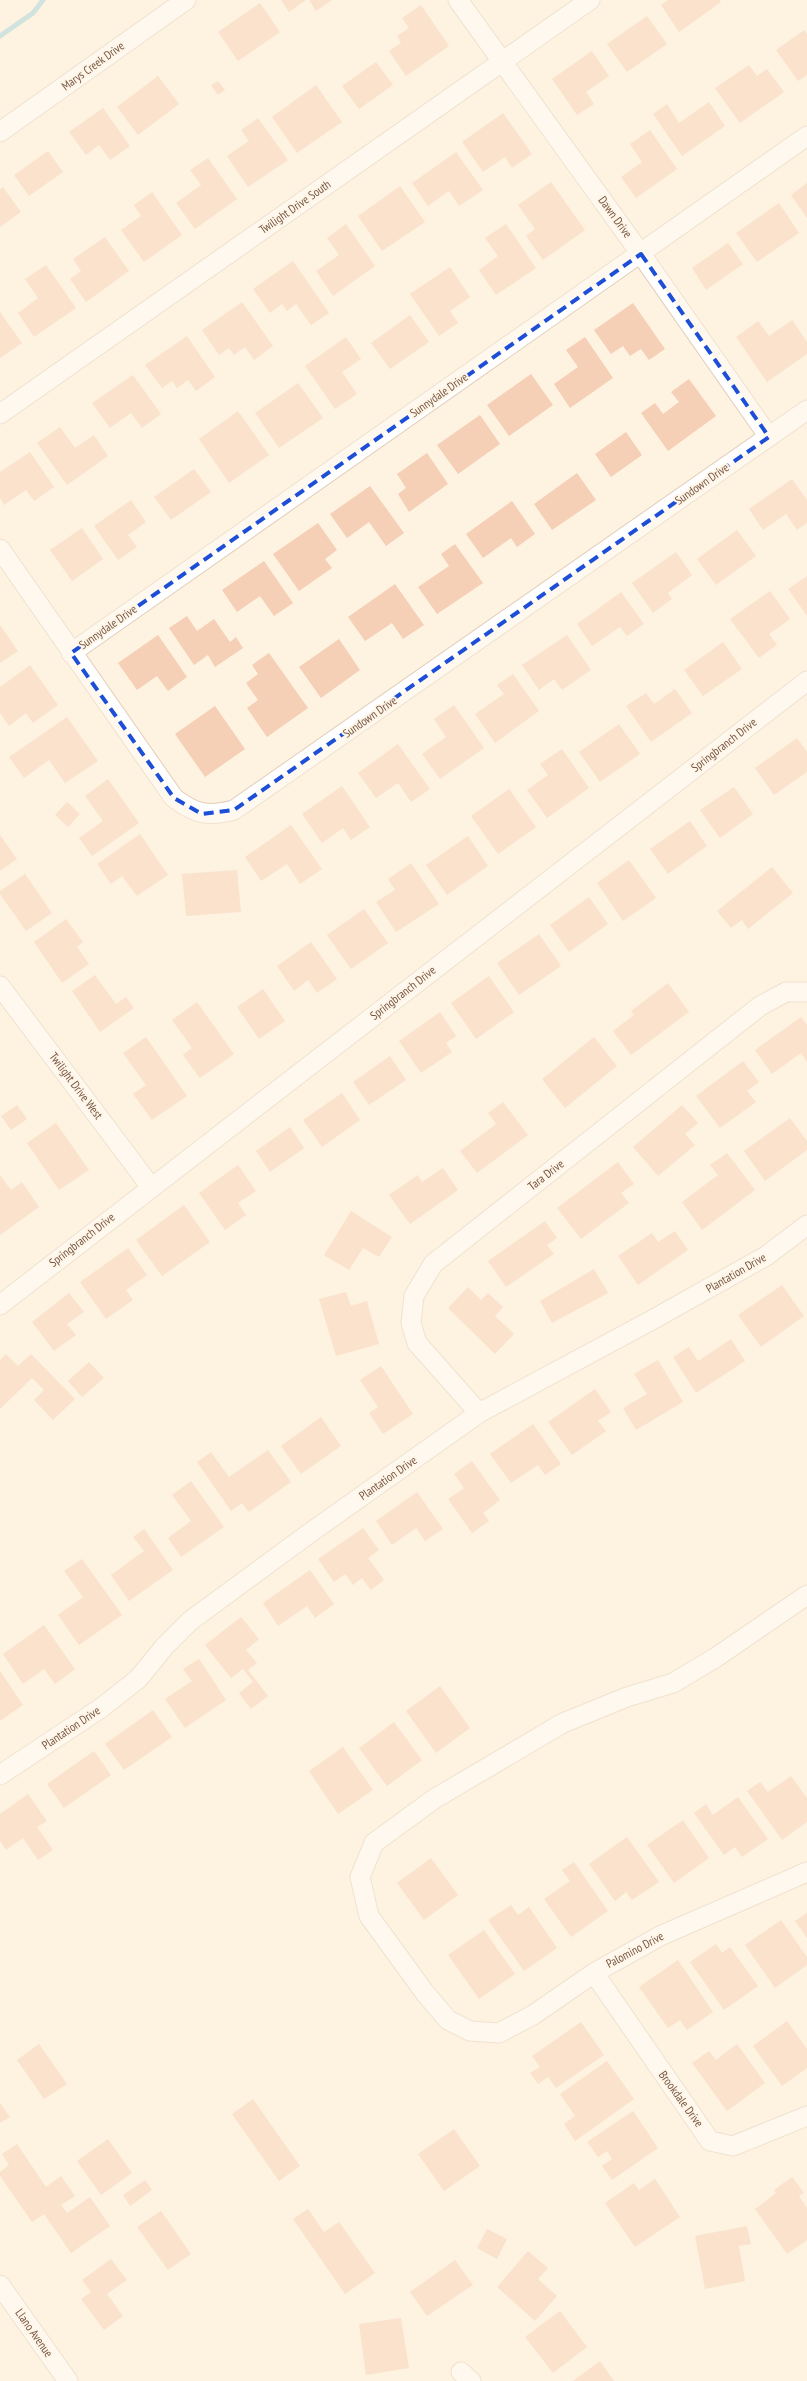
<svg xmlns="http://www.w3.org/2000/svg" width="807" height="2381" viewBox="0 0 807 2381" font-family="'PT Sans Narrow',sans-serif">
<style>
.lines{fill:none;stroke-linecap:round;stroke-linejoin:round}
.stream{stroke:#99d0db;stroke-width:5}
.building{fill:#f5cfb6}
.minor-casing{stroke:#e2cebb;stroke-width:21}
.minor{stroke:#fff;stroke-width:19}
.marked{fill:none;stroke:#1d4ed8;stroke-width:4;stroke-dasharray:10 6;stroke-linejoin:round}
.labels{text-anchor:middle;stroke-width:4;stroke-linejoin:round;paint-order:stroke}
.street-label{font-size:12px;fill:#765746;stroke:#fff6e8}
</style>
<rect width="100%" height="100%" fill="#fef2e0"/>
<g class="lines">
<path class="stream" d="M0,36L33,13L43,0"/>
</g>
<path class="building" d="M281,0H306L289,12Z
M309,0H332L316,11Z
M668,0H719L721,2L679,32L661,5Z
M260,3L280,32L238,61L218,32Z
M421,5L449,46L406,76L389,51L401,43L397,36L409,28L402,18Z
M647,16L667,44L627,72L607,44Z
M804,30L807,34V75L798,81L776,50Z
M592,51L609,76L586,92L594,104L577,115L552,79Z
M376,62L393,85L359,109L342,86Z
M749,65L757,76L767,69L784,92L740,123L715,88Z
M158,76L179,104L138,135L117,107Z
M218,81L225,90L218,95L211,85Z
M316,85L342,122L297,153L272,117Z
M709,102L725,126L682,156L653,114L667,104L679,123Z
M103,108L130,146L110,160L99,145L86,155L69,132Z
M503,113L532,154L512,168L505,157L483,172L462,142Z
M258,118L288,160L248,187L227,156L249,141L241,130Z
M650,130L677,169L636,198L621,177L642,162L630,144Z
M48,151L63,172L29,196L14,175Z
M456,152L483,190L459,206L449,191L428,206L412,183Z
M208,158L237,199L195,229L176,203L201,185L190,170Z
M551,182L585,230L543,260L526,236L535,229L518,205Z
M807,183V218L791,195Z
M400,186L425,222L382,251L358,216Z
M3,187L21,212L0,227V189Z
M152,192L182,235L144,262L121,230L141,216L134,205Z
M779,203L799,233L757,262L736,233Z
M346,224L375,266L333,296L316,271L339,255L327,238Z
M506,224L536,268L496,295L479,270L498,256L485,238Z
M105,237L129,271L86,302L70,279L81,271L73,259Z
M728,243L743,264L706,290L692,268Z
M293,261L329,313L311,325L296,304L287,311L282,304L270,313L253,289Z
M46,265L76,308L34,337L18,313L38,298L25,279Z
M450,267L470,297L450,311L458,323L439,336L410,294Z
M242,302L273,346L254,360L245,347L234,355L229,348L219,355L202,330Z
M633,303L665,349L649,360L641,349L630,356L623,346L611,354L594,330Z
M0,312L22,343L0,358Z
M410,315L429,342L390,369L371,343Z
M792,320L807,342V354L767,382L736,337L758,321L769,336Z
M187,336L215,377L196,391L188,380L177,388L172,381L162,388L145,365Z
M346,337L361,359L342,372L357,394L335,409L305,366Z
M585,337L613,378L570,408L554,384L578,367L566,350Z
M531,374L553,405L509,436L487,405Z
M133,375L161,414L142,428L131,413L110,428L92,403Z
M689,379L716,416L668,451L641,413L655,403L663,414L679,402L671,392Z
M298,383L323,418L279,448L255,413Z
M238,411L269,455L229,483L199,439Z
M480,415L500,444L458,474L437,445Z
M60,427L75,448L94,435L108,456L67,485L37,443Z
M626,432L642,455L611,477L595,454Z
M30,452L54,487L34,501L26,490L4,505L0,498V472Z
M427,453L448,484L409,512L398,494L406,488L397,474Z
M194,469L211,492L171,520L154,497Z
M577,473L596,500L552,530L534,504Z
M792,479L807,500V523L797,530L786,514L763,530L749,509Z
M370,486L404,533L386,546L369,522L347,538L330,514Z
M131,500L146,522L128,535L137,547L118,560L94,526Z
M512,501L535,534L517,547L511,538L483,558L466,534Z
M318,523L337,550L325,559L332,568L299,591L273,554Z
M82,528L103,559L72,581L50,550Z
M737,530L756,556L716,585L697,559Z
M455,544L483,583L437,614L418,587L449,566L441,554Z
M676,552L692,575L668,593L672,599L653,613L632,583Z
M264,561L293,603L274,616L260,596L237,612L222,590Z
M807,576V616L788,589Z
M395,584L424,625L403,639L392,623L365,641L348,617Z
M770,591L790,619L769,634L777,645L759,658L730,619Z
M621,592L644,624L627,636L620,627L592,646L577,624Z
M187,616L197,631L214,619L230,642L236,637L243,648L215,667L208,655L194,665L169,628Z
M0,625L18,651L0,663Z
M158,635L187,677L168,691L157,676L137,690L118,663Z
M567,635L591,670L562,690L554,679L539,690L522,665Z
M339,639L360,670L321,698L299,667Z
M723,642L742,669L703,696L684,670Z
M269,653L308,708L267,737L247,708L258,700L246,683L258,674L252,665Z
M30,665L58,705L33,723L26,713L9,726L0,713V687Z
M513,674L539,711L495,743L475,714L504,694L497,685Z
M675,689L692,713L651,742L626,706L646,693L654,704Z
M454,705L484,748L440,779L422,754L446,737L434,719Z
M215,706L245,749L205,777L175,734Z
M67,717L98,761L65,783L49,760L24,778L9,757Z
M619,724L640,754L600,782L579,752Z
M797,738L807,752V772L774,795L755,768Z
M398,744L430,789L411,802L398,783L376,798L358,773Z
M562,749L589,788L547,818L527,790L548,775L540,764Z
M108,779L139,823L92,856L79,838L103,821L85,796Z
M342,786L370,827L351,840L343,828L322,843L302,814Z
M734,787L753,814L720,838L700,810Z
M509,789L536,827L498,854L471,816Z
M67,802L80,814L68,827L55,815Z
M690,821L707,846L668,874L650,849Z
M291,825L322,869L300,884L287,864L261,881L245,857Z
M140,834L168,875L137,896L122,876L111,884L97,864Z
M0,835L17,859L0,871Z
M468,836L488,866L447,895L426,865Z
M629,860L656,898L623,921L597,883Z
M411,863L439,904L396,932L376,902L395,890L388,879Z
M772,867L793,893L748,929L742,920L731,928L717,911Z
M237,870L241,912L186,916L182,874Z
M25,874L52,913L26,931L0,894V891Z
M589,897L608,924L569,952L550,925Z
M364,909L388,943L351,969L327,935Z
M66,919L83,942L77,947L89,964L62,983L34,942Z
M539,934L561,966L519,995L497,963Z
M311,942L337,979L317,993L308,980L294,991L277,966Z
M95,975L116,1004L126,997L134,1008L100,1032L72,991Z
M489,976L514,1012L476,1039L451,1003Z
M668,983L689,1012L631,1055L613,1031L634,1015L631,1011Z
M263,989L285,1021L259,1039L237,1007Z
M197,1002L234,1054L200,1078L183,1055L192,1048L172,1020Z
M440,1012L456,1036L446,1043L452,1052L421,1073L399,1041Z
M801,1017L807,1025V1062L801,1053L772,1074L755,1050Z
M146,1037L187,1096L152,1120L133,1094L146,1085L123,1053Z
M594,1037L617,1066L565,1108L542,1079Z
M390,1056L406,1080L369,1105L353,1082Z
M743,1061L759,1082L747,1091L756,1102L720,1128L696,1096Z
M342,1093L360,1120L322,1147L303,1120Z
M503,1102L528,1135L477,1173L460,1151L496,1124L488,1113Z
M17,1105L27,1119L11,1130L1,1116Z
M682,1105L698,1123L685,1134L695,1145L658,1176L633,1147Z
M790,1118L807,1141V1150L765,1181L744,1151Z
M56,1123L89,1170L59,1190L27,1143Z
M290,1127L304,1148L270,1172L256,1151Z
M727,1153L755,1190L702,1230L682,1202L718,1175L710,1165Z
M618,1162L634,1184L621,1193L629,1203L581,1239L557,1208Z
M238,1165L256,1191L238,1203L246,1215L225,1230L199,1193Z
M443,1168L458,1190L410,1224L389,1195L418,1175L422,1182Z
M0,1175L11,1190L22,1182L39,1207L0,1235Z
M184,1205L210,1242L162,1276L136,1240Z
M351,1211L392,1237L379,1257L363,1248L349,1270L324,1255Z
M545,1221L557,1238L547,1245L554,1254L506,1287L488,1261Z
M675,1231L688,1250L638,1285L618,1256L652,1233L658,1242Z
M128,1248L147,1275L126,1290L133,1300L106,1319L80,1282Z
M594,1269L608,1293L552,1323L540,1301Z
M782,1285L804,1316L761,1347L738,1315Z
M468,1287L481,1300L488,1293L503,1307L495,1316L514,1334L495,1354L448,1308Z
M346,1292L351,1306L367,1301L379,1344L336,1356L319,1299Z
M69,1293L84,1312L67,1324L76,1335L54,1351L32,1322Z
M731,1339L745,1361L696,1393L673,1357L689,1347L698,1361Z
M6,1354L18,1366L31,1354L75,1399L53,1420L34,1400L44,1390L32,1378L0,1409V1360Z
M658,1360L683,1402L636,1430L623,1408L647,1394L634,1374Z
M89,1362L104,1378L82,1397L68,1381Z
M381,1366L413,1414L383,1434L369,1413L378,1407L360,1380Z
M595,1389L611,1412L598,1421L606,1431L572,1455L548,1422Z
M321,1417L341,1446L301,1474L281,1446Z
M533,1424L561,1464L545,1475L538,1465L511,1483L490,1454Z
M268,1450L291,1482L249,1512L242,1503L231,1511L197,1462L211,1452L229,1477Z
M472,1461L500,1500L483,1513L489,1521L472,1533L448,1499L464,1488L454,1474Z
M191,1481L224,1527L181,1557L168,1538L191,1521L172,1495Z
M417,1492L443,1529L425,1541L416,1528L392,1545L376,1521Z
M363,1528L379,1550L368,1558L384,1580L371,1590L362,1578L353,1585L345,1574L334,1582L318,1559Z
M144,1529L173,1570L129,1601L111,1575L144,1551L133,1537Z
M82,1559L122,1615L79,1645L58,1615L83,1597L64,1571Z
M310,1570L334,1604L315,1618L307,1606L278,1626L263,1603Z
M241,1617L259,1639L246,1650L257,1663L248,1670L268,1696L251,1709L239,1693L253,1682L243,1669L231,1678L205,1645Z
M44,1625L75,1669L55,1684L44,1669L23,1684L3,1654Z
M199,1659L226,1700L185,1728L165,1699L192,1681L183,1669Z
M0,1671L23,1705L0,1721Z
M440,1686L470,1728L436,1753L406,1711Z
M153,1710L172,1737L124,1770L105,1744Z
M394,1722L422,1760L387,1786L359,1748Z
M343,1747L373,1790L338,1814L309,1771Z
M94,1751L111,1775L64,1808L47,1784Z
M791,1776L807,1798V1822L782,1840L747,1791L760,1782L768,1792Z
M28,1794L47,1821L37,1827L53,1850L38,1860L23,1838L6,1850L0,1841V1814Z
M738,1797L768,1839L742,1857L735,1847L724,1855L694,1813L706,1804L713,1815Z
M683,1820L709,1858L674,1883L647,1845Z
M627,1837L659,1882L632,1900L626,1892L615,1901L589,1864Z
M431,1858L458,1895L424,1920L397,1883Z
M574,1862L608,1911L571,1937L544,1899L570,1881L562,1870Z
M511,1905L518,1915L529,1907L557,1948L524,1971L488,1920Z
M807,1913V1938L795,1921Z
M781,1920L807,1957V1965L775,1988L745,1945Z
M484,1930L515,1974L479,1999L448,1955Z
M716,1944L722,1953L730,1947L758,1986L724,2010L690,1962Z
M678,1960L713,2012L687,2030L680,2020L668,2028L639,1987Z
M787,2021L807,2049V2068L782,2086L753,2046Z
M581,2022L604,2055L556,2088L548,2077L538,2084L530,2073L540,2067L532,2056Z
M39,2044L67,2084L44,2099L17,2060Z
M737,2044L765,2083L727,2111L692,2063L709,2051L716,2060Z
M607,2061L634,2099L575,2141L564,2124L575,2116L560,2094Z
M253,2099L300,2166L279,2181L232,2114Z
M0,2103L10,2117L0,2123Z
M633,2111L658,2148L612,2180L602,2166L612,2159L607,2151L598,2157L587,2142Z
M454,2129L480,2166L444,2191L418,2154Z
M108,2139L132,2173L101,2195L77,2161Z
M17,2144L46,2187L61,2176L75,2196L61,2205L67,2213L90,2197L110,2226L71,2253L44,2214L32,2222L0,2176V2172L9,2165L2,2154Z
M792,2177L804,2193L799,2196L807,2208V2240L787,2254L755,2209L776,2193L774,2190Z
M655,2179L680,2217L635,2247L605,2203L634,2183L639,2190Z
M145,2180L152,2190L130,2206L123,2195Z
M308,2209L324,2232L339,2222L375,2273L345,2294L293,2219Z
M161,2211L191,2254L168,2270L137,2227Z
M747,2226L751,2244L739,2246L745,2281L705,2289L695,2236Z
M487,2229L507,2239L497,2259L477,2248Z
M528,2251L548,2268L538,2279L557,2296L535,2321L497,2287Z
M111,2259L127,2280L107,2294L123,2316L104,2330L81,2299L91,2292L82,2280Z
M455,2260L473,2285L427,2316L410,2292Z
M560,2311L587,2347L553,2373L525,2337Z
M401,2318L409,2368L366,2375L359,2324Z
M600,2361L614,2381H573Z"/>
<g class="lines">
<defs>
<path id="minor" d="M458,0L641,254L769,437
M0,132L186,0
M0,414L590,0
M0,549L174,798C195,814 208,817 234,810L807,410
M71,653L807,136
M0,986L151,1187
M0,1305L807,681
M479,1413L417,1343L411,1323L414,1296L433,1264L760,1006L786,992H807
M807,1595L715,1658L673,1683L627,1697L563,1723L434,1799L374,1843L360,1877L369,1916L425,1993L448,2020L470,2031L499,2033L533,2015L594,1973L660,1936L807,1872
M0,1775L101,1708L138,1679L165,1646L190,1621L307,1535L479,1413L652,1320L766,1256L807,1225
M594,1973L710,2141L733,2146L807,2116
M0,2285L68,2381
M461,2372L471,2381"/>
</defs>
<use href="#minor" class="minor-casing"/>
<use href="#minor" class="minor"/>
</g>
<path d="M0 0H807V2381H0ZM641,254L769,437L234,810L202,814L174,798L71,653Z" fill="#fef2e0" fill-opacity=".55" fill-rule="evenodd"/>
<path class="marked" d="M641,254L769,437L234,810L202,814L174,798L71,653Z"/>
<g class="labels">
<g class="street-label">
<text transform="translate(93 66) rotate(-36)" y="4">Marys Creek Drive</text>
<text transform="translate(295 207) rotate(-35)" y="4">Twilight Drive South</text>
<text transform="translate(615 217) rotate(54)" y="4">Dawn Drive</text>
<text transform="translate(439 395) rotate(-35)" y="4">Sunnydale Drive</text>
<text transform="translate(702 484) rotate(-35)" y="4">Sundown Drive</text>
<text transform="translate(108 627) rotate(-35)" y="4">Sunnydale Drive</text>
<text transform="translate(370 717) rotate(-35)" y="4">Sundown Drive</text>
<text transform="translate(724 745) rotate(-38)" y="4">Springbranch Drive</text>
<text transform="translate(403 993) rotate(-38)" y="4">Springbranch Drive</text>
<text transform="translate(76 1086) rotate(53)" y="4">Twilight Drive West</text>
<text transform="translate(546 1175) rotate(-38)" y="4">Tara Drive</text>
<text transform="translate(82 1240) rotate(-38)" y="4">Springbranch Drive</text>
<text transform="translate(736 1273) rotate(-30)" y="4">Plantation Drive</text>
<text transform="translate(388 1478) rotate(-35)" y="4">Plantation Drive</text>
<text transform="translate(71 1728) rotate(-34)" y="4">Plantation Drive</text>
<text transform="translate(635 1950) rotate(-28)" y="4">Palomino Drive</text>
<text transform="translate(681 2099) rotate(54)" y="4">Brookdale Drive</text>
<text transform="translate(34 2333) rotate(55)" y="4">Llano Avenue</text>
</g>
</g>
</svg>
